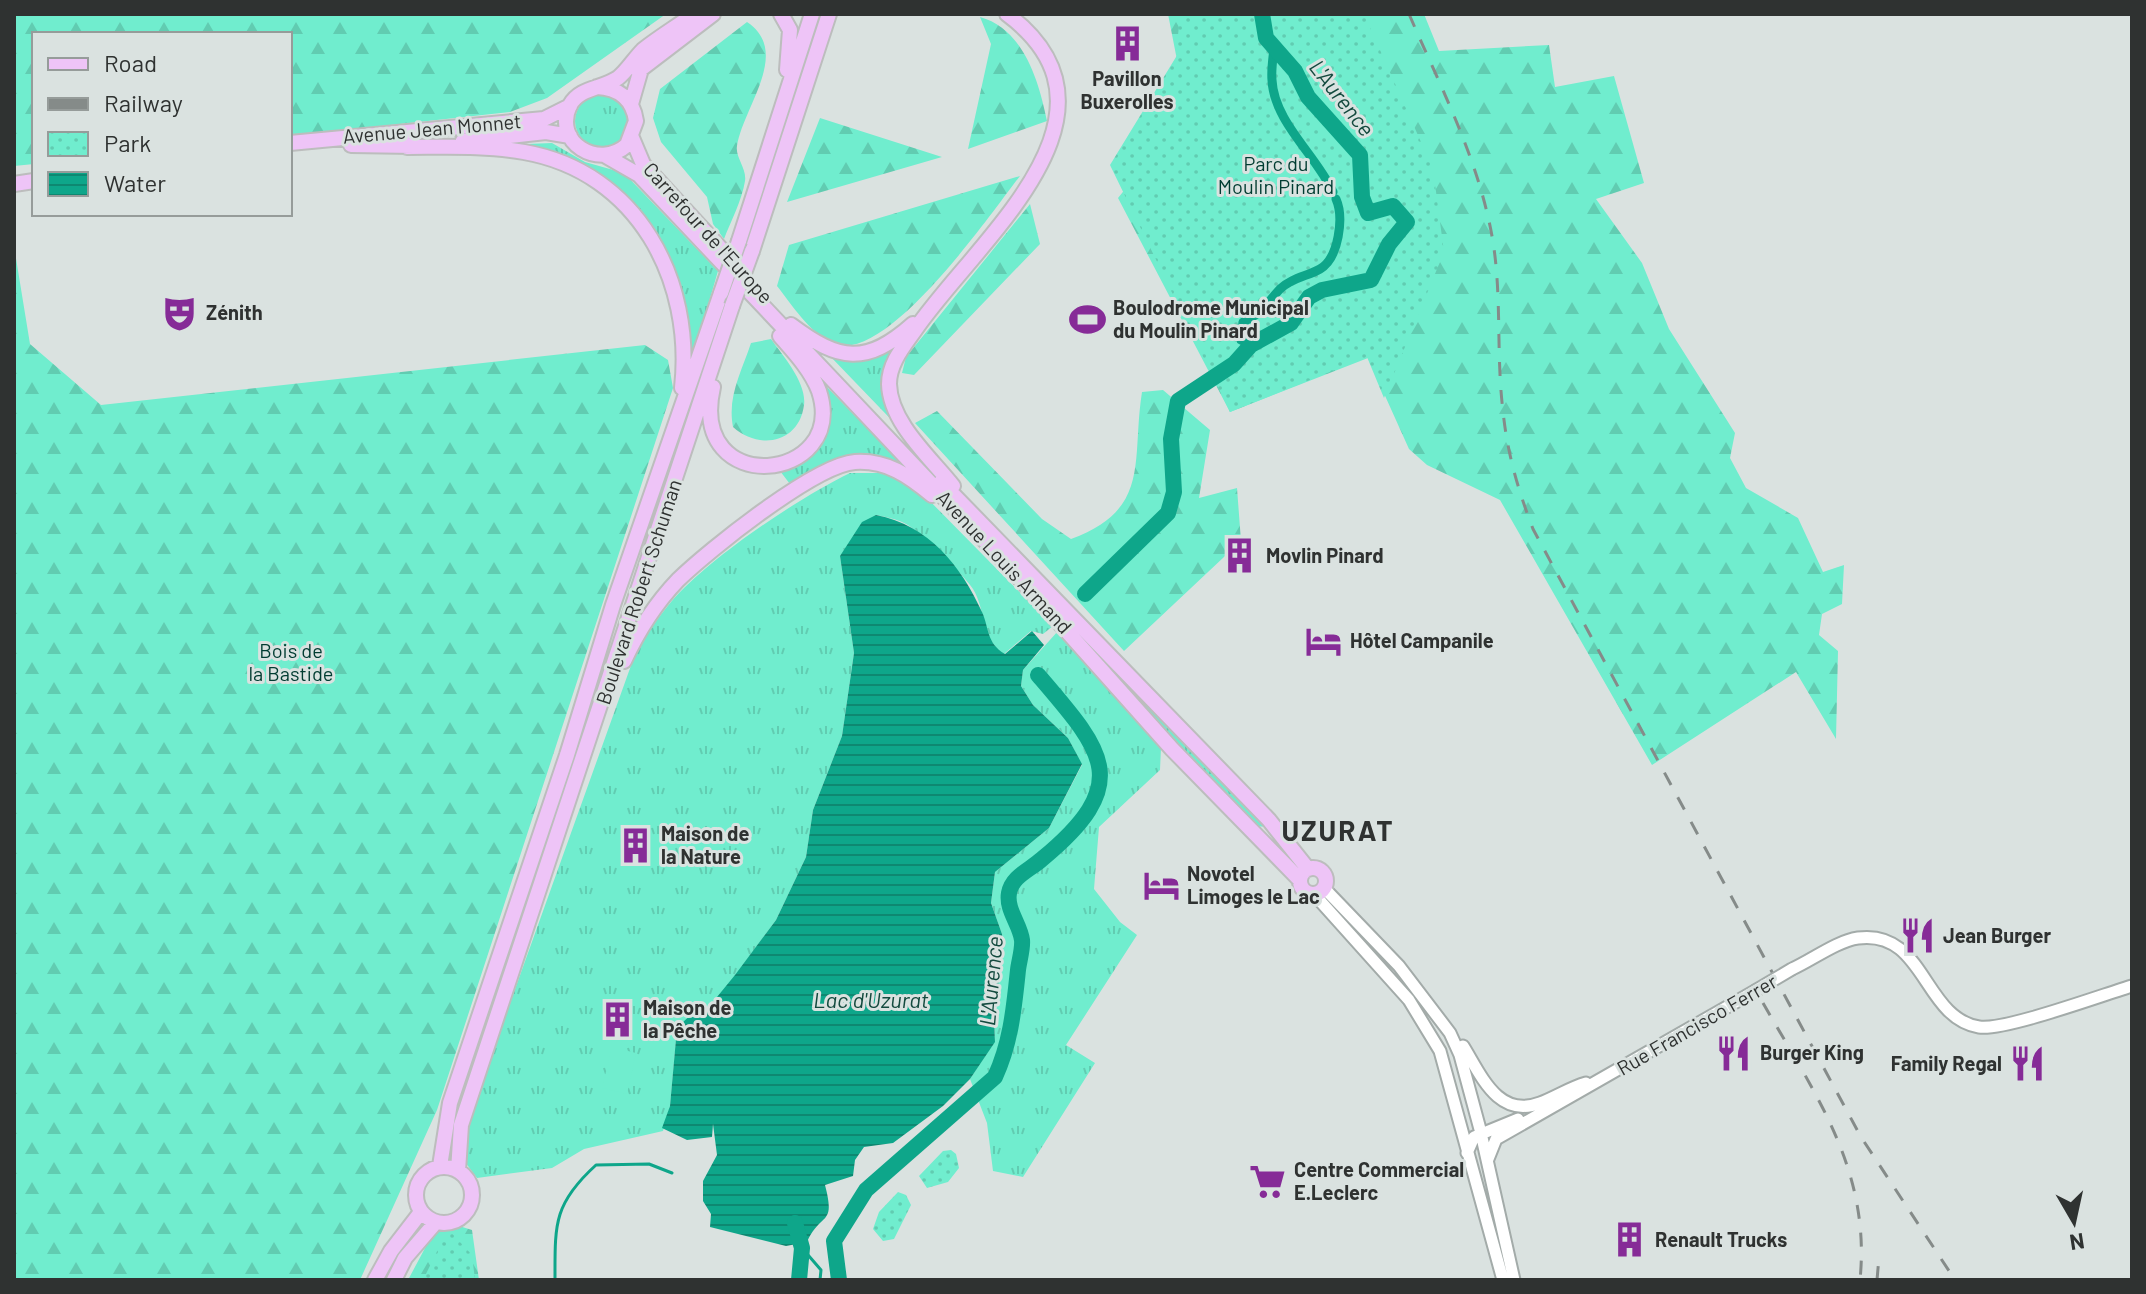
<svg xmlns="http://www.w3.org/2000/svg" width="2146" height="1294" viewBox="0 0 2146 1294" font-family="Barlow,sans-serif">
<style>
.grass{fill:url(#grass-tufts)}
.forest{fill:url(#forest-firs)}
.park{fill:url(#park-dots)}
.pitch{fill:#70edce}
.water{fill:url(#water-rules)}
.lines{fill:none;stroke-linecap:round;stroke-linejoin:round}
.stream{stroke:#0ea68a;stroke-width:3}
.canal{stroke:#0ea68a;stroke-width:9}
.river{stroke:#0ea68a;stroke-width:16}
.minor-casing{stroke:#a3aba9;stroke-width:15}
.major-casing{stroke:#bcbdbd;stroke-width:18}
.minor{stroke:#fff;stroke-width:11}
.major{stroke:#eec4f7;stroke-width:14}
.rail{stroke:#858b89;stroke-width:3;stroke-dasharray:14 14;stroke-linecap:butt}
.minor-bridge-casing{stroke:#a3aba9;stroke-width:15;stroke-linecap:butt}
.major-bridge-casing{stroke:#bcbdbd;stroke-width:18;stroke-linecap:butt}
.minor-bridge{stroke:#fff;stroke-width:11}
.major-bridge{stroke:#eec4f7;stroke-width:14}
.labels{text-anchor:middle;stroke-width:6;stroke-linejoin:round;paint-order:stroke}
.poi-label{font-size:20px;font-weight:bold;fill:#2f3231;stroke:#dae2e0;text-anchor:start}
.street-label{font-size:20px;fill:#2f3231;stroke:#dae2e0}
.park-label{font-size:20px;fill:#003c31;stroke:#dae2e0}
.water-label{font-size:22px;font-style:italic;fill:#134a3e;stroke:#dae2e0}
.district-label{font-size:28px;font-weight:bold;letter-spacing:2px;fill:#2f3231;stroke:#dae2e0}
</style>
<defs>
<pattern id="grass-tufts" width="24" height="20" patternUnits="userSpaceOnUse" patternTransform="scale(2)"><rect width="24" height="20" fill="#70edce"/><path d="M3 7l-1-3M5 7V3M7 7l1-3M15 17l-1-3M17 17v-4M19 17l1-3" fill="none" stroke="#61ccb1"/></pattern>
<pattern id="forest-firs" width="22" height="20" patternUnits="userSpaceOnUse" patternTransform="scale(2)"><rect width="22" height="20" fill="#70edce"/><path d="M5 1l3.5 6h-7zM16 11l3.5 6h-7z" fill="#61ccb1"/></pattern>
<pattern id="park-dots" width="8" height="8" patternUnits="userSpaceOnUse" patternTransform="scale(2)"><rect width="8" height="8" fill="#70edce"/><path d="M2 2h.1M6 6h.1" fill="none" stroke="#61ccb1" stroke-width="1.8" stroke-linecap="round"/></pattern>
<pattern id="water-rules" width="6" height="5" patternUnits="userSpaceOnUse" patternTransform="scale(2)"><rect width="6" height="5" fill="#0ea68a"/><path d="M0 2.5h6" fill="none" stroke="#0e8871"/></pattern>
</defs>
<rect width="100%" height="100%" fill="#dae2e0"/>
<path class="grass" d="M575 121a27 27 0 1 1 54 0a27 27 0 1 1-54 0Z
M552,143L585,162L624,173L718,271L692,360C692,313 666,221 623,195C587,174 543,162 504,145Z
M899,344L887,370L907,436L829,355Z
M821,381L906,468L867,459L793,488L780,471L799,464L815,448Z
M850,473H887L917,488L1053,626L1043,634L1031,631L1004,654C981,639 986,610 973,589C964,575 920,531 906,524C897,519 886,517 876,515L840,556L854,653L842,736L813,810L806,857L776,920L721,995L708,1008L695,1011L691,1040H676L670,1106L663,1131L584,1149L552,1168L477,1178L465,1162L471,1112L638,646C649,632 659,616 671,602C710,557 797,499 850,473Z
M934,478L1271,827L1252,826Z
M1058,631L1161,747L1160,770L1099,827L1094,889L1120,922L1137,935L1066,1045L1095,1063L1023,1177L993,1171L987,1123L970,1079L995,1041L994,1019L1003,950L1002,934L991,903L995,872L1049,828L1082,765L1068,738L1033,705L1021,686L1023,670Z"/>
<path class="forest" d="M14,14H666L547,98L510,112L290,136V34H34V164L14,166Z
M1168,14H1424L1439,51L1549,45L1555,87L1614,76L1644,183L1596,199L1642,263L1669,329L1735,433L1730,458L1746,488L1798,518L1823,572L1844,565L1842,604L1822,614L1819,635L1838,651L1836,739L1796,672L1652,765L1500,500L1427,465L1409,449L1368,358L1230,412L1118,198L1151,157L1240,64L1176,55Z
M980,17C1024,29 1039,82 1047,121L968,149L991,44Z
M747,22C792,52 743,107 737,146C735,157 747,169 745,181C742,200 731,221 724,239L713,224L707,197L661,142L653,118L660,89Z
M820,118L942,157L787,202Z
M1020,176C991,213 885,368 832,343C808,331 793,306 777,286L789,245Z
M1030,204L1040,244L914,375L902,373L906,357Z
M14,246L30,344L101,405L645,345L668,360L673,388L437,1110L360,1280H14Z
M771,339C783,356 807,383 804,405C799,444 758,450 733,427C727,396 742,371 751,343Z
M1163,390L1210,430L1199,498L1237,488L1241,541L1124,651L915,423L937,411L1042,519L1071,539C1152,509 1131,461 1142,392Z
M440,1220L472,1230L479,1280H408Z"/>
<path class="park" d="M1180,14H1364L1433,169L1444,252L1384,398L1367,357L1230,412L1110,165L1176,57Z
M951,1150L956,1154L959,1168L948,1182L927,1188L919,1176L943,1151Z
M898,1192L906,1195L911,1205L894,1239L883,1241L873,1229L879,1212Z
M448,1229L472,1255L475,1280H423Z"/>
<path class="pitch" d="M612,1047L636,1053L627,1094L602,1088Z"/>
<path class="water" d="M876,515C929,525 961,566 982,612C989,627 986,643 1005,654L1032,631L1044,645L1023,670L1021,686L1033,705L1068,738L1082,764L1049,828L995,872L991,903L1002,934L1003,950L994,1019L995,1042L970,1079L943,1106L893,1143L864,1147L855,1160L853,1176L825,1185C836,1227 821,1211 807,1242L786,1246L710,1227L711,1214L703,1201V1181L717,1155L713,1124L712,1137L687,1140L662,1128L670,1106L676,1039H691L681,1037L682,1023L695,1011L708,1008L735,975L776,920L806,857L813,810L842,736L854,653L840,556L862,522Z"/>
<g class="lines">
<path class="stream" d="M802,1248L821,1270L820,1280
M555,1280C555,1225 553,1204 596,1165L649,1164L672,1173"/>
<path class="canal" d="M1274,48C1273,58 1271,70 1272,80C1274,122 1316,155 1333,192
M1251,345L1241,340L1243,322C1264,312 1266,304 1280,289C1291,278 1308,276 1320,269C1339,258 1344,217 1336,199"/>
<path class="river" d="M1085,594L1168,513L1174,492L1171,439L1178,401L1234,364L1251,345L1291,323L1309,297L1322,290L1371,280L1389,244L1407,222L1393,206L1368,213L1362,197L1360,155L1308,97L1295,71L1266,38L1262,14
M795,1223L802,1248L799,1280
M839,1280L834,1241L866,1190L995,1077C1011,1042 1014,1008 1018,970C1019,961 1023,949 1022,940C1020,924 1006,910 1009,893C1012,876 1030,870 1042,859C1134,783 1104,752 1038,675"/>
<defs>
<path id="minor" d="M1324,888L1399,966L1450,1033L1460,1055L1481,1133L1514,1280
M1313,893L1409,1000L1440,1051L1503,1280
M1792,969C1812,960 1837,941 1858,938C1925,929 1923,1018 1979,1027C2004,1031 2102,995 2132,986
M1463,1046C1481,1075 1498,1119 1540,1103C1556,1097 1569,1088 1586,1083
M1467,1153L1474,1137L1518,1119
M1488,1159L1496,1139L1755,991"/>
<path id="major" d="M781,14L790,30L787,70
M597,87C619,88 633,99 636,121L627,145C599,170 552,143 570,105C580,87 602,89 618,78C627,71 634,59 643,50C659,37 678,26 694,14
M631,104L641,69L713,14
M632,138L643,164L732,261
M463,141L546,132L570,136
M290,143L544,119L570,106
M351,145L414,146
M407,147C445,147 486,145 524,152C638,172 694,281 682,388
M606,156L639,175L1006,563L1172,749L1300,880
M14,184L34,181
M739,241L812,14
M752,251L829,14
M791,325C839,361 866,366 913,324
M713,387C687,500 849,483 819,391C811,370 794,352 780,336
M941,482L1269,820L1308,869
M953,486C931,458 890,423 889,384C889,363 904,346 915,330C975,242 1141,114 1007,14
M624,661C638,631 655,604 678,580C709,550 815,465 855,462C887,460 909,476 932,495
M1300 881a13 13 0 1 1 26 0a13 13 0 1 1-26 0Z
M440,1166L450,1103L567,755L613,605L721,293
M416 1195a28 28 0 1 1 56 0a28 28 0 1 1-56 0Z
M458,1171L461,1125L732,306
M375,1280L391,1251L421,1212
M394,1280L405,1258L436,1222"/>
</defs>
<use href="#minor" class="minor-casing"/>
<use href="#major" class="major-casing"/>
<use href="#minor" class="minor"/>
<use href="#major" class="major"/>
<path class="rail" d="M1409,14C1441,88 1480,162 1493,242C1502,298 1496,355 1503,411C1507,452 1518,490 1533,529L1861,1137L1955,1280
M1763,1003C1815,1094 1871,1170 1860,1280
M1877,1280L1879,1257"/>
<defs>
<path id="minor-bridge" d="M1755,991L1792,969"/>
<path id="major-bridge" d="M721,293L739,241
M732,306L752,251"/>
</defs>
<use href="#minor-bridge" class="minor-bridge-casing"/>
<use href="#major-bridge" class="major-bridge-casing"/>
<use href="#minor-bridge" class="minor-bridge"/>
<use href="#major-bridge" class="major-bridge"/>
</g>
<defs>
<symbol id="building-bare" viewBox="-9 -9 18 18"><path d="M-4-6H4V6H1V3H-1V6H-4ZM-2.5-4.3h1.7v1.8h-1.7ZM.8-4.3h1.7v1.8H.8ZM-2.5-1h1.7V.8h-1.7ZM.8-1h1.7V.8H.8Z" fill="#862b97" stroke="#dae2e0" stroke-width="2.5" paint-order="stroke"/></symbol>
<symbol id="theatre-bare" viewBox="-9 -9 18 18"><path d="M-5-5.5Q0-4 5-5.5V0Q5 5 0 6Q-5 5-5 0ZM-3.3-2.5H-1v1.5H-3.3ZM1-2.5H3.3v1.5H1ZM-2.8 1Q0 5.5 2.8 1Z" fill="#862b97" stroke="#dae2e0" stroke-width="2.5" paint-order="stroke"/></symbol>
<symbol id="stadium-bare" viewBox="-9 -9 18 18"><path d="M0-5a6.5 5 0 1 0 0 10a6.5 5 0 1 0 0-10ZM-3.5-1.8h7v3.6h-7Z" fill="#862b97" stroke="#dae2e0" stroke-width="2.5" paint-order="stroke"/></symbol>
<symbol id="hotel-bare" viewBox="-9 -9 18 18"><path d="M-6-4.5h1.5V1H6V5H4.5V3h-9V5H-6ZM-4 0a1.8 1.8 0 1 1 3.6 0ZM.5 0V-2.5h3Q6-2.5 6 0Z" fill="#862b97" stroke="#dae2e0" stroke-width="2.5" paint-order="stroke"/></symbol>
<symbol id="restaurant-bare" viewBox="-9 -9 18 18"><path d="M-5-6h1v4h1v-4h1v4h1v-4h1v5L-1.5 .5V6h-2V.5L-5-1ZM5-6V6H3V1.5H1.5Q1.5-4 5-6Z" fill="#862b97" stroke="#dae2e0" stroke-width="2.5" paint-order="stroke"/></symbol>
<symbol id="supermarket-bare" viewBox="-9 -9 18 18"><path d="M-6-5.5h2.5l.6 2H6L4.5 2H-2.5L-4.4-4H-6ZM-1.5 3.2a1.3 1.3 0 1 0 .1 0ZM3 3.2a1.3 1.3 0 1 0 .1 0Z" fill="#862b97" stroke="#dae2e0" stroke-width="2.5" paint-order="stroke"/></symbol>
</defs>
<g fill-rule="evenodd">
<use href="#building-bare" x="1102" y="18" width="51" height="51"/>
<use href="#theatre-bare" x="154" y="288" width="51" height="51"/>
<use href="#stadium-bare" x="1062" y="294" width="51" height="51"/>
<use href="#building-bare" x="1214" y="530" width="51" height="51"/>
<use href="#hotel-bare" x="1298" y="616" width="51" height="51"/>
<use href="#building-bare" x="610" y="820" width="51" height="51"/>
<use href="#hotel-bare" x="1136" y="860" width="51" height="51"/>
<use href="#restaurant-bare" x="1892" y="910" width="51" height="51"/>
<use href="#building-bare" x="592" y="994" width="51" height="51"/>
<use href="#restaurant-bare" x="1708" y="1028" width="51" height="51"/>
<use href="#restaurant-bare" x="2002" y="1038" width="51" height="51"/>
<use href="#supermarket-bare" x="1242" y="1156" width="51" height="51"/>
<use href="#building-bare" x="1604" y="1214" width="51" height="51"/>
</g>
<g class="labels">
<g class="poi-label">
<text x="1127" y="86" text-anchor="middle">Pavillon<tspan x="1127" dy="23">Buxerolles</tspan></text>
<text x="1113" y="315">Boulodrome Municipal<tspan x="1113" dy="23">du Moulin Pinard</tspan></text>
<text x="206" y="320">Zénith</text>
<text x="1266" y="563">Movlin Pinard</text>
<text x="1350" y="648">Hôtel Campanile</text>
<text x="661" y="841">Maison de<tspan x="661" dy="23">la Nature</tspan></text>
<text x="1187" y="881">Novotel<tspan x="1187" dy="23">Limoges le Lac</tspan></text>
<text x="1943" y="943">Jean Burger</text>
<text x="643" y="1015">Maison de<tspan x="643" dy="23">la Pêche</tspan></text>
<text x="1760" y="1060">Burger King</text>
<text x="2002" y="1071" text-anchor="end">Family Regal</text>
<text x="1294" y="1177">Centre Commercial<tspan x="1294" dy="23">E.Leclerc</tspan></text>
<text x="1655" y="1247">Renault Trucks</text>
</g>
<g class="street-label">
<text transform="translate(432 129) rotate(-5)" y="7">Avenue Jean Monnet</text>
<text transform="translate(708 233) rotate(48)" y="7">Carrefour de l'Europe</text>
<text transform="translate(1004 562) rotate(47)" y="7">Avenue Louis Armand</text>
<text transform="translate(639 592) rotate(-72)" y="7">Boulevard Robert Schuman</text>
<text transform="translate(1697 1025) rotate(-30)" y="7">Rue Francisco Ferrer</text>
</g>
<g class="park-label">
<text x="1276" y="171">Parc du<tspan x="1276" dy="23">Moulin Pinard</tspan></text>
<text x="291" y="658">Bois de<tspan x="291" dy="23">la Bastide</tspan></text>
</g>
<g class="water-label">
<text transform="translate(1342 98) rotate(52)" y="8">L'Aurence</text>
<text transform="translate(991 981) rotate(-85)" y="8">L'Aurence</text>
<text x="871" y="1008">Lac d'Uzurat</text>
</g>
<g class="district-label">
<text x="1338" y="841">UZURAT</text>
</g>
</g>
<rect width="2146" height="1294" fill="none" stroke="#2f3231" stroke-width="32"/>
<rect x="32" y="32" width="260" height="184" fill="#dae2e0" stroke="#969c9a" stroke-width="2"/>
<rect x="48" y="58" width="40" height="12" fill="#eec4f7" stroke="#969c9a" stroke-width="2"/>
<text x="104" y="72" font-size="24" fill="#2f3231">Road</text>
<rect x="48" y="98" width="40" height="12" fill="#858b89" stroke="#969c9a" stroke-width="2"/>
<text x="104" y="112" font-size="24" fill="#2f3231">Railway</text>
<rect x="48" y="132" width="40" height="24" fill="url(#park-dots)" stroke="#969c9a" stroke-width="2"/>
<text x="104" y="152" font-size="24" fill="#2f3231">Park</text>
<rect x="48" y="172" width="40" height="24" fill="url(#water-rules)" stroke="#969c9a" stroke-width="2"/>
<text x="104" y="192" font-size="24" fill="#2f3231">Water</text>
<g transform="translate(2074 1222) rotate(171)" stroke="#dae2e0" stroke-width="6" paint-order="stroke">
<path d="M0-6L14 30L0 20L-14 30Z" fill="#2f3231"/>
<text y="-12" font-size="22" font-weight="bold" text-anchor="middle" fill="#2f3231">N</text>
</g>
</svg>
